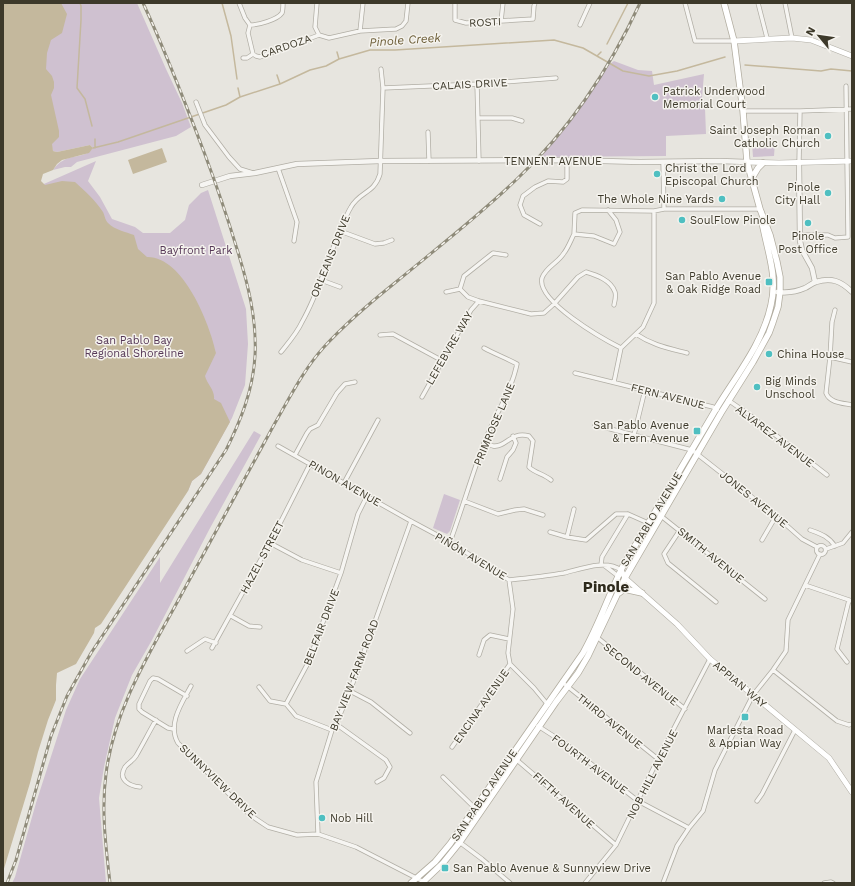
<svg xmlns="http://www.w3.org/2000/svg" width="855" height="886" viewBox="0 0 855 886" font-family="'Work Sans',sans-serif">
<style>
.green{fill:#cfc1d0}
.water{fill:#c4b89d}
.lines{fill:none;stroke-linecap:round;stroke-linejoin:round}
.stream{stroke:#c4b89d;stroke-width:1.5}
.minor-casing{stroke:#b1aea5;stroke-width:5}
.tertiary-casing{stroke:#b1aea5;stroke-width:6}
.secondary-casing{stroke:#b1aea5;stroke-width:6}
.primary-casing{stroke:#b2ada0;stroke-width:7}
.minor{stroke:#f6f5f2;stroke-width:3.5}
.tertiary{stroke:#f6f5f2;stroke-width:4.5}
.secondary{stroke:#fff;stroke-width:5}
.primary{stroke:#fff;stroke-width:5.5}
.rail-casing{stroke:#8f8b7a;stroke-width:3}
.rail{stroke:#f5f3ee;stroke-width:1.5;stroke-dasharray:4.5;stroke-linecap:butt}
.poi-dot{fill:#4fbfc1;stroke:#f5f3ee;stroke-width:1.5}
.labels{text-anchor:middle;stroke-width:3;stroke-linejoin:round;paint-order:stroke}
.street-label{font-size:11px;fill:#3d392a;stroke:#f5f3ee}
.poi-label{font-size:11px;fill:#3d392a;stroke:#f5f3ee;text-anchor:start}
.park-label{font-size:11px;fill:#563857;stroke:#f5f3ee}
.water-label{font-size:12px;font-style:italic;fill:#6d5e38;stroke:#f5f3ee}
.district-label{font-size:15px;font-weight:bold;fill:#2e2a1c;stroke:#f5f3ee}
</style>
<rect width="100%" height="100%" fill="#e7e5df"/>
<path class="green" d="M3,3H137L166,69L182,103L191,127L176,136L77,162L71,167H65L53,170C66,151 83,161 93,148L90,145L57,152L53,151Z
M614,61L638,70L652,71L654,85L704,74L701,109L705,108L706,134L666,136V156L541,157L576,114L610,64Z
M775,142L774,156L753,157L752,143Z
M96,161L88,181L100,197L112,219L135,227L143,233H170L185,220L189,205L201,193L208,190L246,309L248,344L245,385L232,418L201,474L192,481L188,491L3,202Z
M254,431L261,435L209,530L152,640L132,675L115,718L104,767L99,798L106,883H12L15,877L36,803L66,710L80,679L160,557V583Z
M444,494L460,500L450,531L447,534L433,528Z"/>
<path class="water" d="M3,3H61L67,14L62,33L51,40L47,53L46,69L52,76L54,82V88L51,95L59,131V137L52,144L53,151L57,152L90,145L93,148L89,153L62,160L57,164L53,170L43,174L41,181L45,185L62,181L75,182C85,191 96,201 103,212C105,216 105,220 108,223C115,230 126,232 134,235L138,249L147,257C183,256 210,324 216,353L205,376C207,384 215,390 214,399L221,403L230,422L201,474L192,481L188,491L101,624L95,628L94,633L76,664L57,673L56,685V700L48,720L38,752L30,783L3,872Z
M162,148L167,162L133,174L128,160Z"/>
<g class="lines">
<path class="stream" d="M80,3L81,6V20L77,88L85,99L92,126
M222,3L231,36L237,79
M607,44L628,3
M337,52L339,59
M597,56L601,52
M745,65L821,71L831,69L852,71
M277,75L280,84
M238,88L240,97
M95,139V148
M93,148L118,142L226,105L240,97L280,84L310,70L326,66L339,59L370,50H395L554,40L583,48L623,71L649,76L677,71L725,57"/>
<defs>
<path id="minor" d="M239,3L245,18L250,25
M317,3L315,27L319,35
M455,3V20L466,23L533,19L534,6L535,3
M685,3L695,41H734
M758,3L767,38
M785,3L792,38
M501,21L503,3
M250,25C258,25 277,20 282,13C283,10 283,6 283,3
M250,25L248,33L253,54
M580,25L590,3
M360,31L363,3
M319,35L329,38L360,31L396,29L402,26L406,21L408,3
M253,54L256,56L260,57L319,35
M243,58H247L253,54
M477,84L479,161
M383,88L477,84L556,78
M196,102L205,125L229,157L240,169L253,173
M743,111H800L852,109
M478,118H512L522,121
M428,132L429,161
M663,162L664,209
M799,162L800,111
M278,168L297,222L294,241
M608,210L616,220L620,232L614,244L594,236L574,234C571,240 568,248 564,253C558,263 546,267 542,278C536,301 603,339 621,348
M540,224L524,215L520,205L523,196L535,187L548,181L563,182L567,179V160
M340,231L375,244L384,243L392,240
M574,234L575,213L582,210L654,211L664,209H760
M800,235H828L835,238L848,237L846,86
M506,255L493,253L464,276L460,289L468,297L479,301L531,314L544,313L554,304L578,277L586,272C596,275 611,280 615,292C616,295 615,301 614,305
M321,280L340,287
M446,292L460,289
M636,334C652,345 668,348 687,353
M380,335L393,334L441,360
M621,348L643,327L654,303V211
M281,352C289,342 297,333 302,322C317,296 326,265 337,238C342,227 345,217 351,207C360,191 374,194 380,174L383,88L381,69
M830,357L832,322L835,310
M852,362L830,357L826,393C830,403 842,403 852,405
M575,373L713,407L717,410
M614,382L621,348
M422,397L471,310L479,301
M728,400L751,416L827,475
M595,425L692,450L776,516L802,539L817,547
M634,435L645,390
M484,443C487,444 490,445 493,446C506,448 510,431 529,436L533,441L529,467C535,473 544,474 551,480
M278,446L409,520L450,542L509,580C528,578 546,576 564,573C581,569 605,559 621,570
M295,455L307,433L310,429L318,425L337,393L345,384L355,382
M500,479L507,457L513,450L516,443L513,436
M344,483L378,420
M464,501L498,514L515,510L524,509L543,515
M656,512L765,599
M680,530L664,554L668,563L716,602
M810,530C821,534 828,536 835,546
M550,532L567,537L586,540L616,514H628L655,526
M567,537L574,509
M762,540L776,516
M450,542C462,509 472,475 484,443C494,416 511,393 517,364C506,358 495,354 484,348
M270,543L302,560L341,573
M816.5 550a4.5 4.5 0 1 1 9 0a4.5 4.5 0 1 1-9 0Z
M826,549L843,543L852,532
M601,565L602,557L628,514
M605,566L618,576
M509,580L513,609L508,653L510,664L534,688L548,705
M805,585L852,601
M231,616L249,626L260,627
M598,638L685,709
M212,648L270,543L310,464
M187,651L205,639L216,643
M479,655L484,640L490,635L509,639
M847,662L837,649L849,600
M773,670L837,721L849,725L852,724
M562,682L658,759
M191,686C182,703 167,724 178,743L250,815L268,827L297,835L318,834L356,847L426,883
M259,687L270,701L286,704
M350,691L371,702L410,733
M286,704L308,663L341,573L358,514L367,496
M286,704L296,716L332,730
M336,724L386,760L390,767L384,778L377,782
M538,726L566,744L638,801L689,828
M173,729L168,728L142,712L139,709V704L150,681L153,678L158,679L187,696
M452,747L510,664
M511,755L616,845
M443,777L480,813
M140,787C130,786 117,780 125,767C128,763 133,761 136,756C143,744 149,732 156,720
M757,801L762,794L795,730
M318,834L316,782L332,730L336,724L350,691L411,521
M454,838L482,859L510,883
M585,883L616,845L658,759L710,659
M663,883L677,846L689,828L703,811L715,770L753,695L773,670L786,651L788,620L820,554
M824,883L831,882L833,883"/>
<path id="tertiary" d="M799,162L800,241L802,250L812,268L815,282
M202,185L230,176L255,173L297,164L380,161L567,160L640,162L720,161L747,162
M777,292C786,293 796,292 805,288C808,287 812,283 816,282C831,277 841,281 852,292"/>
<path id="secondary" d="M734,41L792,38L811,40L852,56
M747,162L779,163L852,161
M621,570L625,578L677,624L710,659L829,758L852,792"/>
<path id="primary" d="M752,178L758,168L763,163
M619,593L624,589L642,593
M411,883L435,862L450,844L583,653C599,625 609,594 623,566C654,514 685,461 716,409C736,376 763,343 771,305C778,276 767,250 762,222
M422,883L443,863L460,842L556,702L578,673L588,656L625,578L721,413L753,362L769,333L773,322L778,307L780,292V277L777,262L770,235L760,209L747,162L743,111L734,41L724,3"/>
</defs>
<use href="#minor" class="minor-casing"/>
<use href="#tertiary" class="tertiary-casing"/>
<use href="#secondary" class="secondary-casing"/>
<use href="#primary" class="primary-casing"/>
<use href="#minor" class="minor"/>
<use href="#tertiary" class="tertiary"/>
<use href="#secondary" class="secondary"/>
<use href="#primary" class="primary"/>
<defs>
<path id="rail" d="M7,883L16,860L51,736L67,696L91,653L226,450C241,420 253,390 255,356C257,319 248,284 237,249C227,216 216,184 204,152C185,102 166,52 143,3
M110,883C106,847 101,811 106,774C114,710 149,654 179,599C211,540 243,481 275,423C290,397 304,369 324,347C346,323 371,302 396,282C437,248 480,215 518,178C570,129 610,68 640,3"/>
</defs>
<use href="#rail" class="rail-casing"/>
<use href="#rail" class="rail"/>
</g>
<g class="poi-dot">
<circle cx="655" cy="97" r="4"/>
<circle cx="828" cy="136" r="4"/>
<circle cx="657" cy="174" r="4"/>
<circle cx="828" cy="193" r="4"/>
<circle cx="722" cy="199" r="4"/>
<circle cx="682" cy="220" r="4"/>
<circle cx="808" cy="223" r="4"/>
<rect x="765" y="278" width="8" height="8" rx="2"/>
<circle cx="769" cy="354" r="4"/>
<circle cx="757" cy="387" r="4"/>
<rect x="693" y="427" width="8" height="8" rx="2"/>
<rect x="741" y="713" width="8" height="8" rx="2"/>
<circle cx="322" cy="818" r="4"/>
<rect x="441" y="864" width="8" height="8" rx="2"/>
</g>
<g class="labels">
<g class="street-label">
<text transform="translate(485 22) rotate(-3)" y="4">ROSTI</text>
<text transform="translate(286 46) rotate(-19)" y="4">CARDOZA</text>
<text transform="translate(470 84) rotate(-3)" y="4">CALAIS DRIVE</text>
<text x="553" y="165">TENNENT AVENUE</text>
<text transform="translate(330 256) rotate(-68)" y="4">ORLEANS DRIVE</text>
<text transform="translate(449 348) rotate(-60)" y="4">LEFEBVRE WAY</text>
<text transform="translate(668 396) rotate(14)" y="4">FERN AVENUE</text>
<text transform="translate(494 424) rotate(-67)" y="4">PRIMROSE LANE</text>
<text transform="translate(775 436) rotate(37)" y="4">ALVAREZ AVENUE</text>
<text transform="translate(345 483) rotate(30)" y="4">PINON AVENUE</text>
<text transform="translate(754 499) rotate(39)" y="4">JONES AVENUE</text>
<text transform="translate(651 519) rotate(-59)" y="4">SAN PABLO AVENUE</text>
<text transform="translate(711 555) rotate(39)" y="4">SMITH AVENUE</text>
<text transform="translate(471 556) rotate(31)" y="4">PIÑÓN AVENUE</text>
<text transform="translate(262 557) rotate(-62)" y="4">HAZEL STREET</text>
<text transform="translate(321 627) rotate(-69)" y="4">BELFAIR DRIVE</text>
<text transform="translate(641 674) rotate(39)" y="4">SECOND AVENUE</text>
<text transform="translate(354 675) rotate(-69)" y="4">BAY VIEW FARM ROAD</text>
<text transform="translate(740 684) rotate(40)" y="4">APPIAN WAY</text>
<text transform="translate(481 706) rotate(-55)" y="4">ENCINA AVENUE</text>
<text transform="translate(610 721) rotate(39)" y="4">THIRD AVENUE</text>
<text transform="translate(590 764) rotate(37)" y="4">FOURTH AVENUE</text>
<text transform="translate(652 774) rotate(-63)" y="4">NOB HILL AVENUE</text>
<text transform="translate(218 781) rotate(44)" y="4">SUNNYVIEW DRIVE</text>
<text transform="translate(484 795) rotate(-56)" y="4">SAN PABLO AVENUE</text>
<text transform="translate(564 800) rotate(42)" y="4">FIFTH AVENUE</text>
</g>
<g class="poi-label">
<text x="663" y="95">Patrick Underwood<tspan x="663" dy="13">Memorial Court</tspan></text>
<text x="820" y="134" text-anchor="end">Saint Joseph Roman<tspan x="820" dy="13">Catholic Church</tspan></text>
<text x="665" y="172">Christ the Lord<tspan x="665" dy="13">Episcopal Church</tspan></text>
<text x="820" y="191" text-anchor="end">Pinole<tspan x="820" dy="13">City Hall</tspan></text>
<text x="714" y="203" text-anchor="end">The Whole Nine Yards</text>
<text x="690" y="224">SoulFlow Pinole</text>
<text x="808" y="240" text-anchor="middle">Pinole<tspan x="808" dy="13">Post Office</tspan></text>
<text x="761" y="280" text-anchor="end">San Pablo Avenue<tspan x="761" dy="13">&amp; Oak Ridge Road</tspan></text>
<text x="777" y="358">China House</text>
<text x="765" y="385">Big Minds<tspan x="765" dy="13">Unschool</tspan></text>
<text x="689" y="429" text-anchor="end">San Pablo Avenue<tspan x="689" dy="13">&amp; Fern Avenue</tspan></text>
<text x="745" y="734" text-anchor="middle">Marlesta Road<tspan x="745" dy="13">&amp; Appian Way</tspan></text>
<text x="330" y="822">Nob Hill</text>
<text x="453" y="872">San Pablo Avenue &amp; Sunnyview Drive</text>
</g>
<g class="park-label">
<text x="196" y="254">Bayfront Park</text>
<text x="134" y="344">San Pablo Bay<tspan x="134" dy="13">Regional Shoreline</tspan></text>
</g>
<g class="water-label">
<text transform="translate(405 40) rotate(-4)" y="4">Pinole Creek</text>
</g>
<g class="district-label">
<text x="606" y="592">Pinole</text>
</g>
</g>
<rect width="855" height="886" fill="none" stroke="#3d392a" stroke-width="8"/>
<g transform="translate(819 36) rotate(299)" stroke="#f5f3ee" stroke-width="3" paint-order="stroke">
<path d="M0-3L7 15L0 10L-7 15Z" fill="#3d392a"/>
<text y="-6" font-size="11" font-weight="bold" text-anchor="middle" fill="#3d392a">N</text>
</g>
</svg>
